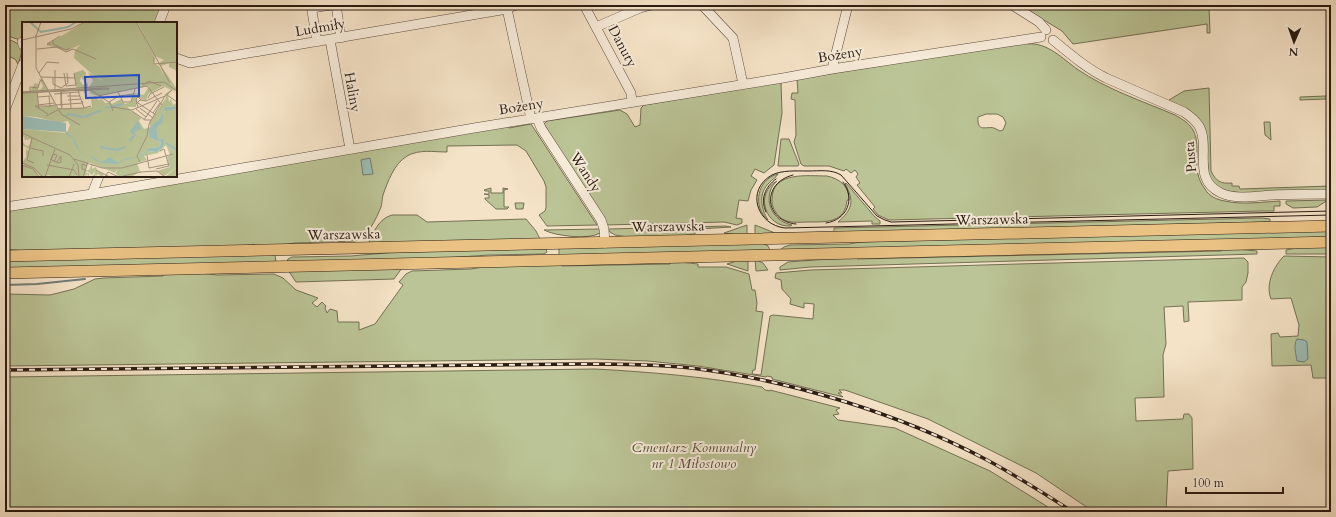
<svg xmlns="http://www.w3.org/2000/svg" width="1336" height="517" viewBox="0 0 1336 517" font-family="Cardo,serif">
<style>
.green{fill:#bbc496;stroke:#737054;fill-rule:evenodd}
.water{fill:#9cbeb7;stroke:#6f7d75}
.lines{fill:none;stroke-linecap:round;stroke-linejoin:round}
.stream{stroke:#6f7d75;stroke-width:2}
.minor-casing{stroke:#5e4e3f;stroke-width:10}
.major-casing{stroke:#2b1c12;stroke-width:12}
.minor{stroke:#f8eddb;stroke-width:9}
.major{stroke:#eac284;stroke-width:11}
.tram{stroke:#2b1c12;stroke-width:1}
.rail-casing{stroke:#2b1c12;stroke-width:3.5}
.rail{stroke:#f8eddb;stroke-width:2;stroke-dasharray:6;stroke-linecap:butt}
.labels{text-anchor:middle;stroke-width:4;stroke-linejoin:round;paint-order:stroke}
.street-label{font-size:14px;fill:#2b1c12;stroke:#f8eddb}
.park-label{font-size:14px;font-style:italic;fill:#564e3a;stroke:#f8eddb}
.inset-river{fill:none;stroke:#9cbeb7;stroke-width:2}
.inset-road{fill:none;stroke:#a4937f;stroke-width:1}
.view{fill:#1d4ed8;fill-opacity:0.15;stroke:#1d4ed8;stroke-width:2}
.inset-edge{fill:none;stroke:#2b1c12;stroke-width:2}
</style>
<rect width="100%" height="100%" fill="#f5e3c7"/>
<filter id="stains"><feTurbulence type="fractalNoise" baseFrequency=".005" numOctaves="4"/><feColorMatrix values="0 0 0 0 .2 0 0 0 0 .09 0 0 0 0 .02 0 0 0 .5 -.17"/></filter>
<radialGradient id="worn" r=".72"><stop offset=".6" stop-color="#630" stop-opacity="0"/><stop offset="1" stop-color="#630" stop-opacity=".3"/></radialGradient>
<path class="green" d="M5,5H165L158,23H23V41L5,35Z
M1030,5H1209L1210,33H1207V24L1073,44L1062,31L1029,11Z
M5,38C21,44 25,46 18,64L15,59L5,55Z
M1028,42V44C1047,42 1063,59 1077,69C1106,89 1142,101 1175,115C1182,119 1189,123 1193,130C1203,149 1189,168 1205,189C1209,196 1217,200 1225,201C1242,205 1262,202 1280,201V206H1274V211H1262L889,220L878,215L873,209L875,207L857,185L860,183L856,177L858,174L855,170L851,173L846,169L844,171L829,166H804L801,164L794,142L796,135L795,100L791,99L792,93H798L797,79ZM986,114H997L1003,117L1006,123L1003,130L1000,131C998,130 996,129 994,128C986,126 977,133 978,117Z
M781,82L782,113L774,165L764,173L755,169L751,176L757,180L751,190L748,201L739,200L736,218L742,219V223L737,225L724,222L605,225L544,124L547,121L620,110L627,114L635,127L640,125L641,108L644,105Z
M1209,88L1211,171C1216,181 1220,184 1232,183V186H1239L1240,189L1331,186V191L1243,193L1227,191L1217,187L1209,177L1205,136L1169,102V100L1184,91Z
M1326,96V99L1300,100V97Z
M1264,122H1270L1271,140L1265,135Z
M531,124L597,225L547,226L539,215L545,211L546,208V187L544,181L526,151L517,145L447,146V152C434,152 419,149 407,156C394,164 388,181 383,195C382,199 382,204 381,207C376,219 368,237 355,241L295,243L270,247L26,251L5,249V212L11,211V209L509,126V128Z
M781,139H789L799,164L798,166H778Z
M778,174C776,178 772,179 769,183C758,193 761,209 768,220C752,207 757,179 778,174Z
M827,176C840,179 849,186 849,200H847C845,223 827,222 808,222C799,222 789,224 781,218C776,214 771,206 772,199C772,171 808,176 827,176Z
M777,181C774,184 771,187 770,192C766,207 776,222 792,225L791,226C765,228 754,193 777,181Z
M846,183L875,217L880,221V224H872V221L838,222C852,210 855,201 845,184Z
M491,188V193H503V188L508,189L504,190V207H509L507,209H496L485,199V198H489V195L484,194H489V191H485L484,190Z
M1328,200L1317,207L1293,208L1286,204V201Z
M515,203H524L523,209H516Z
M392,215H417L427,222L526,219L536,231L541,241L368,244C374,232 378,219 392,215Z
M1262,218L1270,219V222L755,235V225L775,233L834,232V228Z
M747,225V236L724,233Z
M725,226L731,227L698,229L695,227Z
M691,227L695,230V234L676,237L635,238L615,235L610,232L608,229Z
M601,229L600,233C589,240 555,236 544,230Z
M1331,229V239L780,250L784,247L790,245L849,244L861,242Z
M762,243L768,246L770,250L559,256V248Z
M1303,247H1331V254H1286V250Z
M1224,248L1257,251V254L810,267L780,270V267L788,262L856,257L857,259L1221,251Z
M546,249L547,252L544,254L488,255L432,259L287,262L288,259L292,257L351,256L408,251Z
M275,254L276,263L5,268V261Z
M1284,256L1331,257V378H1313L1311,365L1272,366L1271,334L1278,333L1280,337L1298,336L1299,325L1291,298L1271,299C1265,284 1274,266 1284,256Z
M1244,258L1248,262V273L1246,282L1242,287V300L1188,302L1189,321L1184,322L1183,306L1164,307L1166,344L1163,355L1164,397L1135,398L1136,421L1183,419L1184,414H1189L1192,418L1193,469L1168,471L1166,512H1094L1036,473L928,419L845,390H839L842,393H838L843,397L772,379V377L767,376L766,377L698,366L648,361L595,359L5,366V294L50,295L74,289L95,279L104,278L163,276V273L192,272L217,275L274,274L283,278L296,290L318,298L312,303L317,307L322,302L326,306L325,308L327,313L330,309L337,311L338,322H359V330L375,324L403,285L399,282L406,274L412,271L471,269L497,265L559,264L562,266L670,264L671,261L698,264V267H726L749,274L752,290H755L757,303L756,311L763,312L755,370H753L752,374L761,375L770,316L773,315L813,319L814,304L804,303V308L790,304L791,299L782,289L781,280L775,278L776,273L811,270L1018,264Z
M755,259L763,263L768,270L756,271Z
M740,260H748V271L727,264Z
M402,268L394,279L296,282L288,270Z
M595,369C652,372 707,377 762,387L765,390L770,391V390L840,408L836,410L839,414L833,415L838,420L895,428L990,471L1056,512H5V377Z"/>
<path class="water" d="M370,158L373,174L363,175L361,160Z
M1297,339L1304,340L1307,342L1308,359L1304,362L1297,361C1296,354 1293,345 1297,339Z"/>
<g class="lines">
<path class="stream" d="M5,285L37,284L85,279"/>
<defs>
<path id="minor" d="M311,5L317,42
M336,5L341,38
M505,5L507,9L531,119
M584,5L631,93L632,102
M702,5L733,38L743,84
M1012,5L1039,22L1046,30
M312,8L331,5
M159,23L166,5
M596,27L640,8L652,5
M330,40L350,149
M1053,40C1070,54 1086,68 1106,78L1184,112C1190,116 1195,120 1199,126C1211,148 1191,179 1221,193C1236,200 1257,196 1273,195C1292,194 1312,194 1331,194
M22,42L23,45
M176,58L190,63L507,9L516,5
M832,69L848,5
M5,110L23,64
M537,118L541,128L601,220L604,229L605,243
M92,194L99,176
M5,207L92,194L474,128L783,78L832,69L1041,37"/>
<path id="major" d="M5,256L1331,226
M5,273L1331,242"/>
</defs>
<use href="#minor" class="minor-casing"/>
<use href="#major" class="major-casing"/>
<use href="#minor" class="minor"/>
<use href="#major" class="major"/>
<path class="tram" d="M793,175C761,183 764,221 796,224
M1331,211L891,222L885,220L877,216L841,175C831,169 820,171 808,171C796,171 782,170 772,175C745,190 757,225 785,228L1331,215
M766,212C760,199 765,187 776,179
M826,223C847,220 856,199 843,182"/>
<defs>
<path id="rail" d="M5,370L579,364C617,364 654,364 691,368C790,380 900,414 987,460C1017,476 1045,494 1073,512"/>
</defs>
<use href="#rail" class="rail-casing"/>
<use href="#rail" class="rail"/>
</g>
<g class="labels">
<g class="street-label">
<text transform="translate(320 27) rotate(-10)" y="5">Ludmiły</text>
<text transform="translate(623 46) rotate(62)" y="5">Danuty</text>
<text transform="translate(840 54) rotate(-9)" y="5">Bożeny</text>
<text transform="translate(353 92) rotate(80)" y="5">Haliny</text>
<text transform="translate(521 106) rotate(-9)" y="5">Bożeny</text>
<text transform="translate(1190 157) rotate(-95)" y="5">Pusta</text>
<text transform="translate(586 172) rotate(57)" y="5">Wandy</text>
<text transform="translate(992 219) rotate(-1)" y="5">Warszawska</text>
<text transform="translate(668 226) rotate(-1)" y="5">Warszawska</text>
<text transform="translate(344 234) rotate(-1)" y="5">Warszawska</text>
</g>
<g class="park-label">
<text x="694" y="452">Cmentarz Komunalny<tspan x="694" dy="16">nr 1 Miłostowo</tspan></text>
</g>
</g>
<g transform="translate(22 22)">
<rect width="155" height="155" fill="#f5e3c7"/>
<path d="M63,0H114L132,34V42L137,44L142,53L138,44L144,56L137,41L142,38L133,34L115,0H155V49L147,45V41L139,44L155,67V69L151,68L155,71L150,68L146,73L147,80L149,77L151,83L154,81L155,84L143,85L138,96L127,108L138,103L143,88L155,87V155H143L154,146L142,154L135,149L148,145L145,135L148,133L144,123L136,131L122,134L125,138L115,141L118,149L110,155H98L94,152L95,147L93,151L66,140L64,148H67L70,142L74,144H70V147L74,145L75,149L82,152L80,155L76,152L73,155L74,152L72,155H67L72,153L73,149L70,153L65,149L64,151H67V155L65,152L64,155V152L63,155L61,152V155H55L54,153V155V153L53,155H29L28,152V155L27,153L21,155L18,152L20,155H18L13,148L4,143L13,148L17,155L15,153V155H0V143H3L0,141L4,135V126L6,129L7,127L0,123V118L3,123L7,124L9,117L3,118L2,114L0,116V112L9,116L0,111V107L45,111L48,103L46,99L38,101L15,95L0,94V69H8L13,61L17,62L16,68L19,67L21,64L17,57H20L27,69L16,71V85L33,83L27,72V70L35,86H39V71L40,87L63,86L70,85L69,77L61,78L56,66L39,71V68L30,70L27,68L54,66L52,51L61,48L64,51L63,60L59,55L58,59L61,63L66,61V66L71,59L66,50L75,56L83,59L71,53L52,36L53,28L59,22L45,29L24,23ZM127,64L122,73L112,71L109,80L103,82L99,77L90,82L88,80L83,81L80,77L76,78L74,74L62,78L57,70L61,68L62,72L63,69L67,68L69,72L76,74ZM141,64L149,68L143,72L144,76L127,101L128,105L122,107L117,99L119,96L105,85H114L115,75L124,79L126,72ZM135,118H143L139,126L134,130L126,129L116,135L127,126L137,125L139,120Z" fill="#bbc496" fill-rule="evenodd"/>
<path d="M155,84V87L142,89L140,101L134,106L136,117L143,118L140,126L134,130L126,129L117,135H115L113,136H110L109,137L102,138L96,142L80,141L71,137L69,134L68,135L67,134H63L60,133L52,121V117H51L47,113L48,116L43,110L0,107L1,94L44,101V109L52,117L60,133L74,135H70L80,140L88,135L96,141L102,137L116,135L127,126L137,125L139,120L128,115L127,107L138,96L143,85ZM116,99L119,107L112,110L114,113L108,120L106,116L109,117V114H112L108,109Z" fill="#9cbeb7"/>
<path class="inset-river" d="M8,0L19,10L46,5L54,0M83,86L101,82M44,94L46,92L61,95M62,95L80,88M144,121L155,128M78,125L95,128L103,125"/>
<path class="inset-road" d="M114,0L148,61M14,13V46L39,92L58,103M14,14L19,0M0,18L49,7L63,0M31,18V22L44,28L48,26M29,22H25L38,14M15,27L35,25L44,30L51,27L74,37M132,35V42L155,40M33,48V67M17,51L25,40L37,41M42,51L44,64M19,55L53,56M31,56V62L39,66L46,61L45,51M121,63L127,59L139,64M44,64L54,63L52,51M81,66H86L87,67L0,71ZM8,69V65L16,66L18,59L21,58M56,69L69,68L88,81L91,89M56,69L62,86M0,70L142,60L155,69M96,70L101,80H109L113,67M15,71L17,86M48,71L49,86M32,72L56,70M145,73L155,80M27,74L28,84L33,83M45,74H58M76,74L125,64L140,83M16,75L28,74M126,76L128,72L142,65M46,78L59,77M87,80L97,74L111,72M116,81L134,93M114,82L118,78L124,79L140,71M16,83L32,81M33,83L61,81L60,79M39,84V69L40,87M90,85L110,88M116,86L114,77L116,75L119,78M118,86L131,96M36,87L62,86L69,84M114,87L124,95M110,88L143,74L150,68M110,89L123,98H129M131,91L138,81M26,92L13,84H29M24,94L36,88M122,98L135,79M0,111L48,133L56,143L57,155M10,116L5,138L12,141M8,126L21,129V134M125,133L127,146M28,137L36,141L39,140V134L35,140M29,137L31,132L35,133L32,140M52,137L80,146H100L151,132M118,140L115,134L125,114L127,102L143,74M0,141L12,146L21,155M0,143L11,147L17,155M25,143L52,148L55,153M127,146L147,142M134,147L147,144L142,127L138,129M64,148L60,147V142L65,144M74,148L88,155M118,150L135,149L143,155M101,154L119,150M23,155L33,127M47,155L52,142M61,155L66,140M83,155L86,150L97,155"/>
<path class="view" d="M117,53V74L64,76L63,55Z"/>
<rect width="155" height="155" class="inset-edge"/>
</g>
<rect width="1336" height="517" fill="none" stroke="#f5e3c7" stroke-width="20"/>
<rect x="6" y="6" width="1324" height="505" fill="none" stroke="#2b1c12" stroke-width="2"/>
<rect x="10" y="10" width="1316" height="497" fill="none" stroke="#2b1c12"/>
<g transform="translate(1294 42) rotate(182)" stroke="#f8eddb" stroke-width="3" paint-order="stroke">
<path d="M0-3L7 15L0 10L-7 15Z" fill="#2b1c12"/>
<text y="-6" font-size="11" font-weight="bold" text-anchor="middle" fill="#2b1c12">N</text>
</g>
<path d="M1186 487v6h97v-6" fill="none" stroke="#2b1c12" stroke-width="2"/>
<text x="1192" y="487" font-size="12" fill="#2b1c12" stroke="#f8eddb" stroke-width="3" paint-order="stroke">100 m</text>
<rect width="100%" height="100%" filter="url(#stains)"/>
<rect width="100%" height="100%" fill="url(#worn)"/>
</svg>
